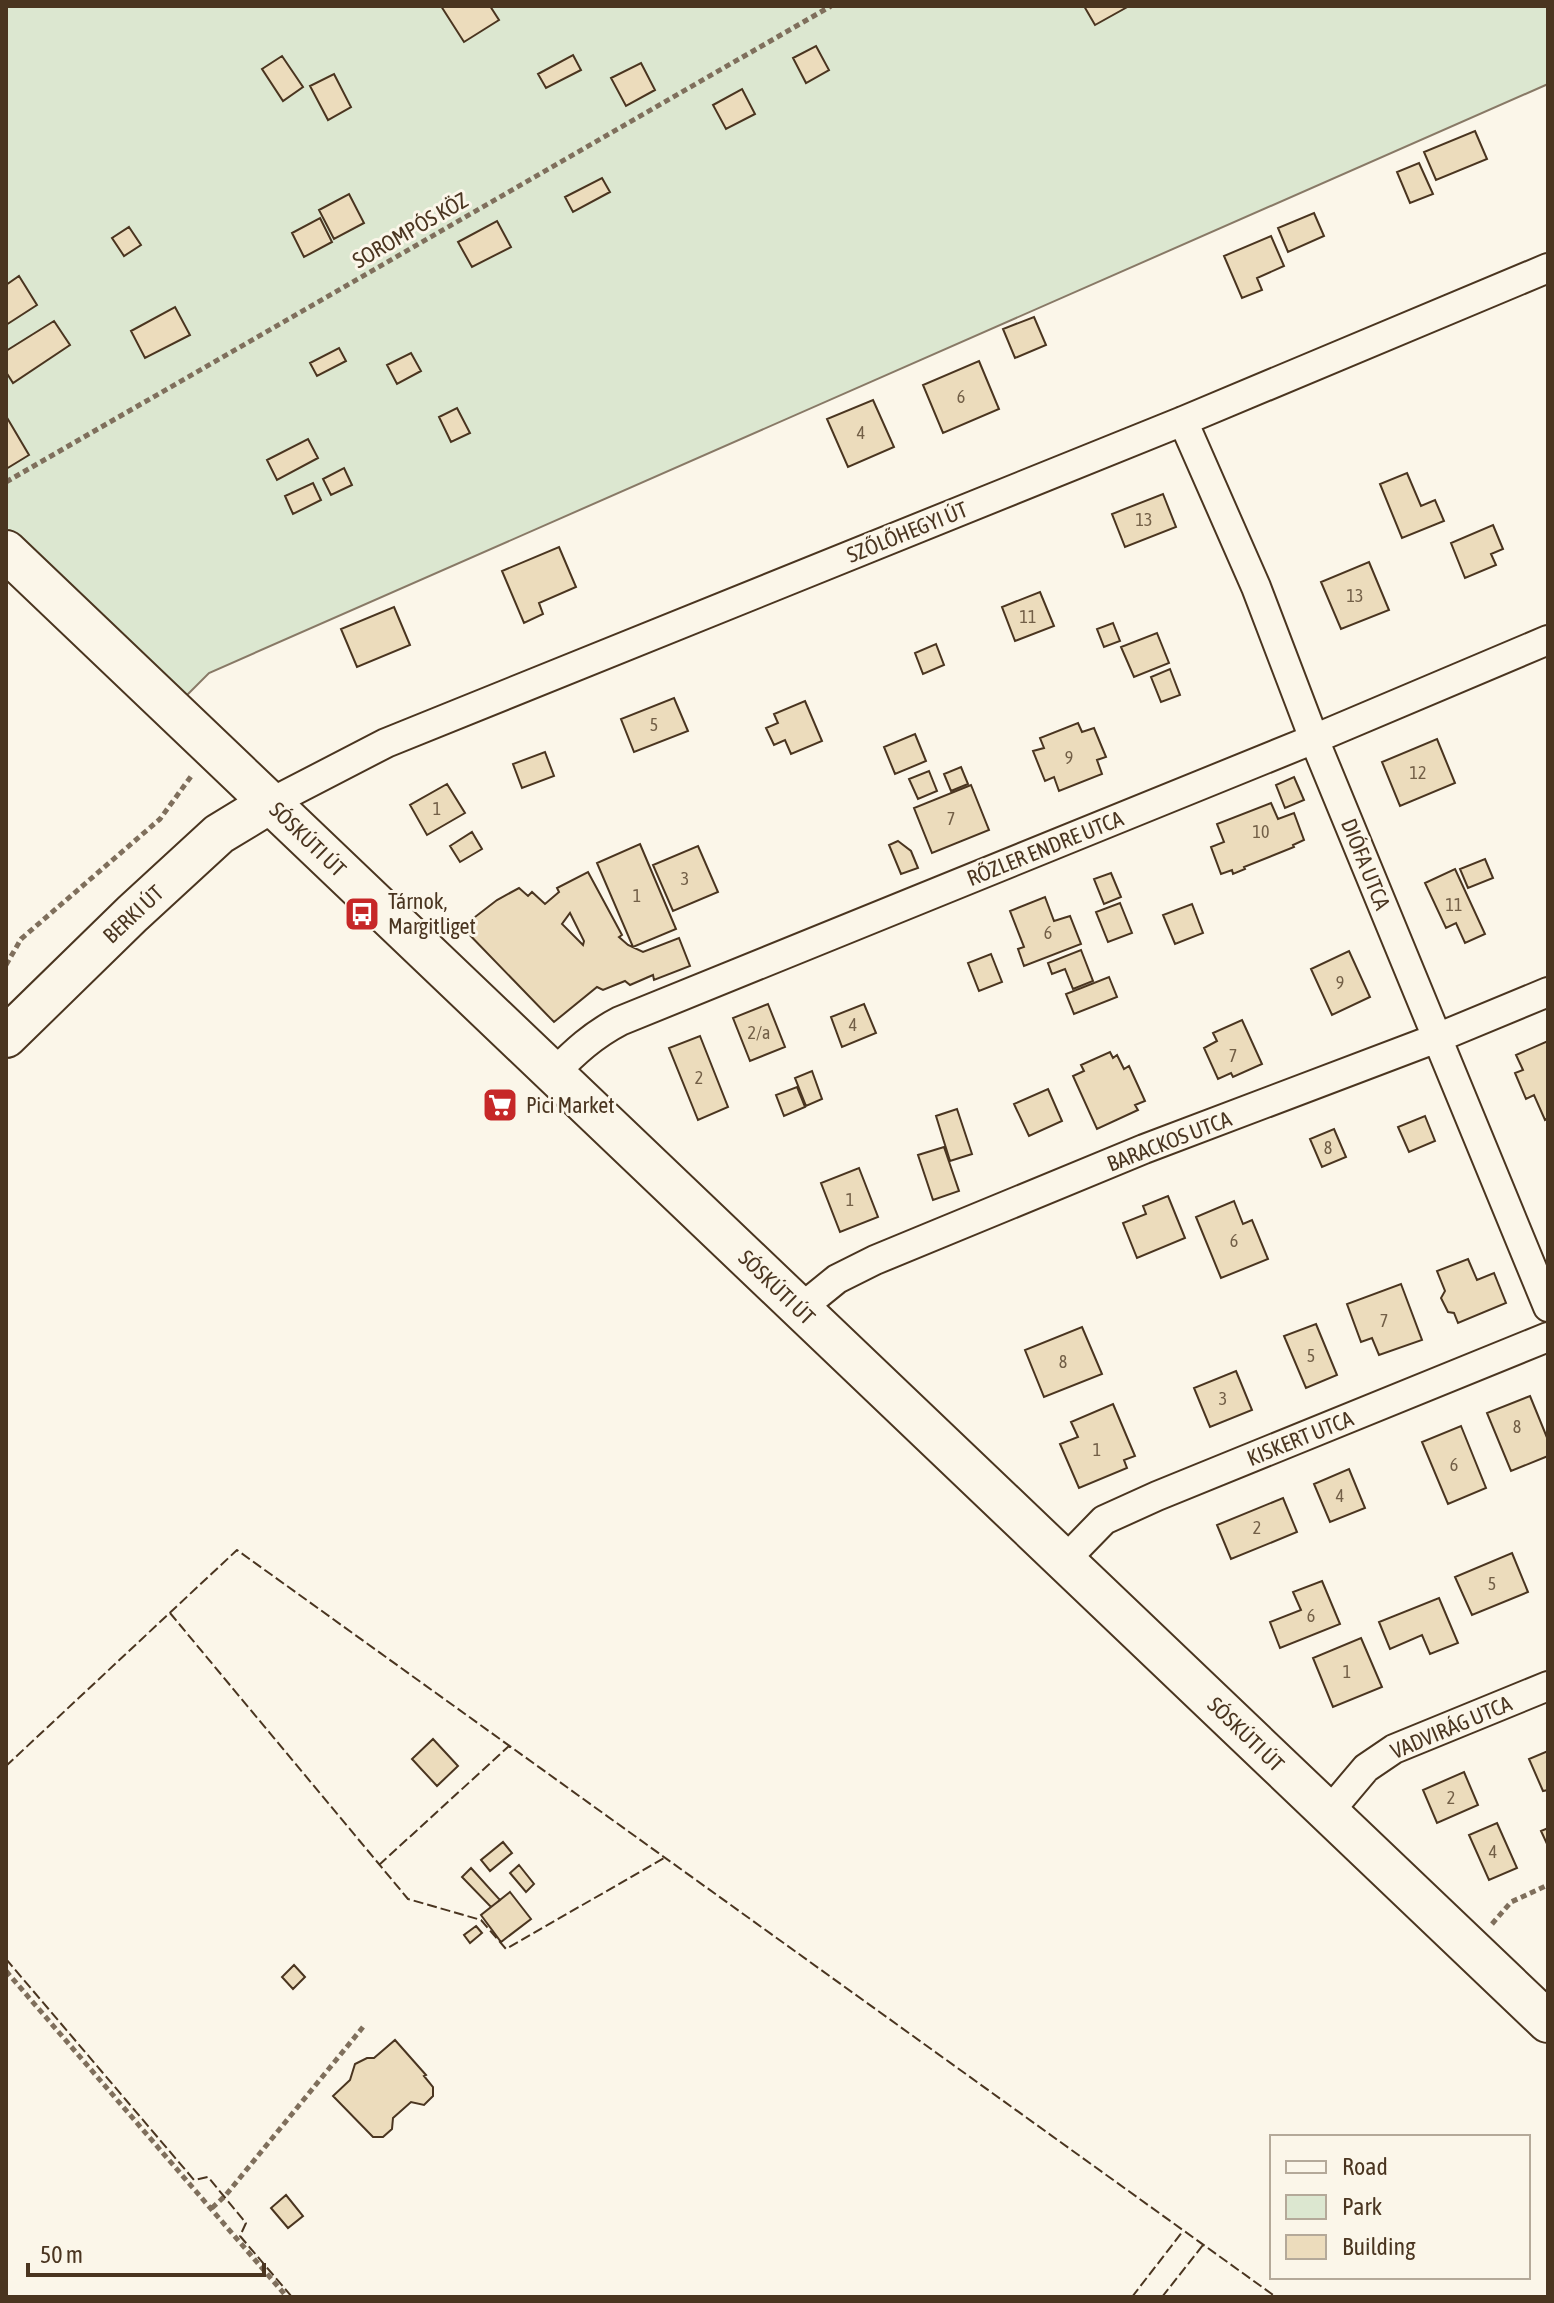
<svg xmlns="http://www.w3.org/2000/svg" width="1554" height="2303" viewBox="0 0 1554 2303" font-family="'Asap Condensed',sans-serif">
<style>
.green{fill:#dce7d0;stroke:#887966;stroke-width:2}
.building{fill:#ecdcbc;stroke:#4a3520;stroke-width:2;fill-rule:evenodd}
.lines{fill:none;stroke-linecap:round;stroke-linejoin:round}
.street-casing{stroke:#4a3520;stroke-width:32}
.secondary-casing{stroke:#4a3520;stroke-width:44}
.path{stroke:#7f6f5c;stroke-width:5;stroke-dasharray:6 4;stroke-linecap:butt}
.street{stroke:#fbf6e9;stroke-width:28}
.secondary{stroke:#fbf6e9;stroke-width:40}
.fence{stroke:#4a3520;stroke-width:2;stroke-dasharray:10 4;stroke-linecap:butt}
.labels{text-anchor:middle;stroke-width:6;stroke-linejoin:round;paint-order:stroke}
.number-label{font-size:18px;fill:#725f47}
.street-label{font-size:22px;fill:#4a3520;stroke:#fbf6e9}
.poi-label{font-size:22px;fill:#4a3520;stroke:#fbf6e9;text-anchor:start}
</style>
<rect width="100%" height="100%" fill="#fbf6e9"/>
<path class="green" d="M6,6H1548V84L209,673L162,720L6,572Z"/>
<path class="building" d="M441,6H490L499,20L464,42Z
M1084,6H1129L1095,25Z
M816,46L829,70L806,83L793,58Z
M573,55L581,70L546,88L538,74Z
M282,56L303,87L283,101L262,69Z
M641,63L655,90L626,106L611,78Z
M334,74L351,107L328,120L310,86Z
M742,89L755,114L726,129L713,105Z
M1475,131L1487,159L1436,180L1424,152Z
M1419,163L1433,194L1410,203L1397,172Z
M602,178L610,192L573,212L565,197Z
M349,194L364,223L334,239L319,210Z
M1314,213L1324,236L1288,252L1278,228Z
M320,218L332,242L304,257L292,233Z
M497,221L511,247L472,267L458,242Z
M129,227L141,245L124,256L112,238Z
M1271,236L1284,266L1257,278L1262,290L1242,298L1224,256Z
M19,276L37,305L6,325V285Z
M175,307L190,335L145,358L131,331Z
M1034,317L1046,345L1015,358L1003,329Z
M54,321L70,345L13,383L6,372V351Z
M339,348L346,361L317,376L310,363Z
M411,353L421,371L397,384L387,365Z
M979,361L999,409L943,433L923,385Z
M873,400L894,447L848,467L827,419Z
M457,408L470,433L451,442L439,417Z
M6,416L29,455L6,469Z
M308,439L318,458L277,480L267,460Z
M344,468L352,485L331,495L323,479Z
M1407,473L1421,506L1435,500L1444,521L1402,538L1380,484Z
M313,483L321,500L293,514L285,496Z
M1163,494L1176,527L1125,547L1112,514Z
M1493,525L1503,549L1491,554L1496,565L1465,578L1451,543Z
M559,547L576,587L539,603L543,614L524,623L502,571Z
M1369,562L1389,610L1341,629L1321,582Z
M1040,592L1054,626L1015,641L1002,607Z
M394,607L410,645L357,667L341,629Z
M1113,623L1120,641L1104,647L1097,629Z
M1157,633L1169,663L1134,677L1121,647Z
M936,644L944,665L923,674L915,653Z
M1170,669L1180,695L1161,702L1151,677Z
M674,698L688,731L634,752L621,719Z
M805,701L822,741L791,754L785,740L774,745L766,728L778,723L774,714Z
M1078,723L1082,732L1094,728L1106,757L1097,760L1102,774L1059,791L1054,777L1045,781L1033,751L1044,748L1040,738Z
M915,734L926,761L895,774L884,747Z
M1437,739L1455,783L1400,806L1382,762Z
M545,752L554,776L522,788L513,764Z
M961,767L968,784L951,791L944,774Z
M929,771L937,791L918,799L909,779Z
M1294,777L1304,800L1285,808L1276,785Z
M447,784L465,813L427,835L410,805Z
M971,785L989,830L932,853L914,808Z
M1271,803L1278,819L1294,813L1304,840L1293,845L1294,847L1244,867L1245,869L1233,874L1232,870L1221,874L1211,847L1224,842L1217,824Z
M472,832L482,849L460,862L450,846Z
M898,841L911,851L918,868L901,874L889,845Z
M640,844L676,929L633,947L597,863Z
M698,846L718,892L673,911L653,865Z
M1485,859L1493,878L1468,888L1460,869Z
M1455,869L1485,934L1465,943L1456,923L1446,928L1425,883Z
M588,872L622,935L619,937L628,945L643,952L679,938L690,966L654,980L653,975L630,985L625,981L603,990L597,987L554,1022L462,927L497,900L519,888L528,896L532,892L545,904L559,892L557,888ZM570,913L584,941L583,945L562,924Z
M1111,873L1121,897L1104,904L1094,879Z
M1045,897L1054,921L1070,916L1081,944L1024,966L1018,949L1024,947L1010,911Z
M1120,903L1132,933L1108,942L1096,912Z
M1192,904L1203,933L1175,944L1163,915Z
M1081,950L1093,981L1073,989L1065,969L1052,974L1048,963Z
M1349,951L1370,997L1332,1015L1311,969Z
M991,954L1002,982L979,991L968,963Z
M1109,977L1117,997L1074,1014L1066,994Z
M768,1004L785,1047L750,1061L733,1018Z
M864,1004L876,1033L842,1047L831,1017Z
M1242,1020L1262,1064L1233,1077L1231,1073L1218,1079L1204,1048L1217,1041L1213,1033Z
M700,1036L728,1107L698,1120L669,1048Z
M1548,1041V1118L1545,1120L1534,1095L1526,1099L1515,1073L1523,1070L1516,1055Z
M1110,1052L1113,1058L1117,1055L1124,1069L1129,1066L1145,1101L1135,1105L1138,1110L1097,1129L1073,1076L1084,1071L1081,1065Z
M812,1071L822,1099L806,1106L795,1078Z
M797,1087L805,1107L784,1116L776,1095Z
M1048,1089L1062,1121L1029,1136L1014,1104Z
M957,1109L972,1154L950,1161L936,1116Z
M1425,1116L1435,1141L1409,1152L1398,1127Z
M1334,1129L1346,1157L1322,1167L1310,1139Z
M944,1147L959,1191L933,1200L918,1155Z
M859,1168L878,1217L840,1232L821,1183Z
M1168,1196L1185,1238L1137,1258L1123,1223L1146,1214L1143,1206Z
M1234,1201L1243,1224L1252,1220L1268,1259L1221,1278L1196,1217Z
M1468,1259L1477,1280L1494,1273L1506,1303L1458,1323L1454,1313L1448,1312L1441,1298L1445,1291L1437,1271Z
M1401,1284L1422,1340L1379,1355L1372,1338L1361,1342L1347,1304Z
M1316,1324L1337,1375L1306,1388L1284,1336Z
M1082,1327L1102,1374L1044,1397L1025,1350Z
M1236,1371L1252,1410L1210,1427L1194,1388Z
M1530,1396L1548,1440V1456L1511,1471L1487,1413Z
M1113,1404L1135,1456L1124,1460L1127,1468L1079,1488L1060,1444L1078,1437L1071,1422Z
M1461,1426L1486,1488L1448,1504L1422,1442Z
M1349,1469L1365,1508L1330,1522L1314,1484Z
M1283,1498L1297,1532L1231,1559L1217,1525Z
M1512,1553L1528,1592L1472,1615L1455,1577Z
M1322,1581L1340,1624L1280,1648L1270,1622L1301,1610L1293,1592Z
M1439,1598L1458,1643L1430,1654L1422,1635L1390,1649L1379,1622Z
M1361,1638L1382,1687L1333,1707L1313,1658Z
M433,1739L458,1766L437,1786L412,1759Z
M1548,1751V1790L1543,1791L1529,1759Z
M1464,1772L1478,1805L1437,1823L1423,1790Z
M1497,1823L1517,1868L1489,1880L1469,1835Z
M1548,1828V1846L1541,1831Z
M503,1842L512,1853L490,1871L481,1860Z
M519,1865L534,1884L526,1892L510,1873Z
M471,1868L500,1900L491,1907L462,1877Z
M510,1892L531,1919L501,1942L481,1915Z
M476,1926L482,1933L470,1943L464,1935Z
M294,1965L305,1977L293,1989L282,1977Z
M395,2040L426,2075L424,2076L433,2087V2096L424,2105L411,2102L393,2118L392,2129L383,2137H373L333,2096L350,2080L355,2064L367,2058H374Z
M286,2195L303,2216L288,2228L271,2208Z"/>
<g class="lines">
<defs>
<path id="street" d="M1183,421L1256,587L1314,739L1548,1307
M270,803L386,743L1183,421L1548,268
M554,1073C575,1052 593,1035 620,1021L1314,739L1548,640
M800,1309L837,1279L875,1260L1144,1149L1437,1038L1548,992
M1065,1560L1104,1520L1157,1496L1548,1337
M1328,1813L1366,1768L1394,1749L1548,1686"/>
<path id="secondary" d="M6,551L1548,2022
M6,1037L132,914L219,834L270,803"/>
</defs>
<use href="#street" class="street-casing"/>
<use href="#secondary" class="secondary-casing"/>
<path class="path" d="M6,482L831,6
M6,965L21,939L160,819L192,775
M1492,1924L1511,1902L1548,1885
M6,1971L287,2297
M212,2208L225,2196L363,2027"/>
<use href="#street" class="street"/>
<use href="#secondary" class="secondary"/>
<path class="fence" d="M170,1613L408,1899L481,1920L506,1949L664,1858
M6,1766L237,1550L1276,2297
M379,1865L509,1746
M6,1959L194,2180L208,2177L246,2223L240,2236L292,2297
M1132,2297L1183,2231
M1162,2297L1203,2245"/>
</g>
<defs>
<symbol id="bus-square" viewBox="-11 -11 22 22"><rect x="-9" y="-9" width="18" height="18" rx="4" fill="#c62828" stroke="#fbf6e9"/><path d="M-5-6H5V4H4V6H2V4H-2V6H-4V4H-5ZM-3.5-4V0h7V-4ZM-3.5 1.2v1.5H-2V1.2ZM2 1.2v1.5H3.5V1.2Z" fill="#fff"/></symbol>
<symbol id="supermarket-square" viewBox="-11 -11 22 22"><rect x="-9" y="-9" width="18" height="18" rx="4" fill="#c62828" stroke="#fbf6e9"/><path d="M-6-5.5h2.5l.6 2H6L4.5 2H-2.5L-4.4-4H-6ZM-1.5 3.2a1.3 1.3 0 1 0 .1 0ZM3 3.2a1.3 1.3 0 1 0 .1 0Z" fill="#fff"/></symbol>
</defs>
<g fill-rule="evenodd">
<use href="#bus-square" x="342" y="894" width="40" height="40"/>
<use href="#supermarket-square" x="480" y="1085" width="40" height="40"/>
</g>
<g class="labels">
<g class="number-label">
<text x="961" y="403">6</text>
<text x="861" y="439">4</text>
<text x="1144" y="526">13</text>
<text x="1355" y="602">13</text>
<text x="1028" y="623">11</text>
<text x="654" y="731">5</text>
<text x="1069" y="764">9</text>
<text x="1418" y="779">12</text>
<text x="437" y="815">1</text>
<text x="951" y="825">7</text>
<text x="1261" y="838">10</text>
<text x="685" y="885">3</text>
<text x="637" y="902">1</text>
<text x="1454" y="911">11</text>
<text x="1048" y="939">6</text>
<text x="1340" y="989">9</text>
<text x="853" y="1031">4</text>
<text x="759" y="1039">2/a</text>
<text x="1233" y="1062">7</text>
<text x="699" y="1084">2</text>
<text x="1328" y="1154">8</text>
<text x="850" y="1206">1</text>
<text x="1234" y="1247">6</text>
<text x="1384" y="1327">7</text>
<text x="1311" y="1362">5</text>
<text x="1063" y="1368">8</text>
<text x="1223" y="1405">3</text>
<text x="1517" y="1433">8</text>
<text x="1097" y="1456">1</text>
<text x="1454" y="1471">6</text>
<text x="1340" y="1502">4</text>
<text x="1257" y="1534">2</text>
<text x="1492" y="1590">5</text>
<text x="1311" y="1622">6</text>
<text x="1347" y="1678">1</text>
<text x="1451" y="1804">2</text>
<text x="1493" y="1858">4</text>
</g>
<g class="street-label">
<text transform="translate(410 230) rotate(-30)" y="8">SOROMPÓS KÖZ</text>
<text transform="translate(907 532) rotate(-22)" y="8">SZŐLŐHEGYI ÚT</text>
<text transform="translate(308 839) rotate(44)" y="8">SÓSKÚTI ÚT</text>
<text transform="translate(1045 848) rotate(-22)" y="8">RŐZLER ENDRE UTCA</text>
<text transform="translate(1366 864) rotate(68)" y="8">DIÓFA UTCA</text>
<text transform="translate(133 914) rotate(-43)" y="8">BERKI ÚT</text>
<text transform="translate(1169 1141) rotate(-21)" y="8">BARACKOS UTCA</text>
<text transform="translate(777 1287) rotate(44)" y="8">SÓSKÚTI ÚT</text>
<text transform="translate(1300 1438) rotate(-22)" y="8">KISKERT UTCA</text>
<text transform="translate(1451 1727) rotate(-23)" y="8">VADVIRÁG UTCA</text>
<text transform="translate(1246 1734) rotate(44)" y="8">SÓSKÚTI ÚT</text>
</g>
<g class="poi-label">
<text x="388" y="909">Tárnok,<tspan x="388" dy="25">Margitliget</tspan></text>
<text x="526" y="1113">Pici Market</text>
</g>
</g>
<rect width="1554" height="2303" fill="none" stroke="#4a3520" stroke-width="16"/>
<rect x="1270" y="2135" width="260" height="144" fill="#fbf6e9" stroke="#b4a999" stroke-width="2"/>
<rect x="1286" y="2161" width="40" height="12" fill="#fbf6e9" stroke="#b4a999" stroke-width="2"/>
<text x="1342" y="2175" font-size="24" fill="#4a3520">Road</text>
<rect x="1286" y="2195" width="40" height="24" fill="#dce7d0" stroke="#b4a999" stroke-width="2"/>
<text x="1342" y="2215" font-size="24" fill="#4a3520">Park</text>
<rect x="1286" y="2235" width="40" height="24" fill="#ecdcbc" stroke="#b4a999" stroke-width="2"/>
<text x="1342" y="2255" font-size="24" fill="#4a3520">Building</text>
<path d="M28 2263v12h236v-12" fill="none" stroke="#4a3520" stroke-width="4"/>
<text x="40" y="2263" font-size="24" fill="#4a3520" stroke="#fbf6e9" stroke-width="6" paint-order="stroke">50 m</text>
</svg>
